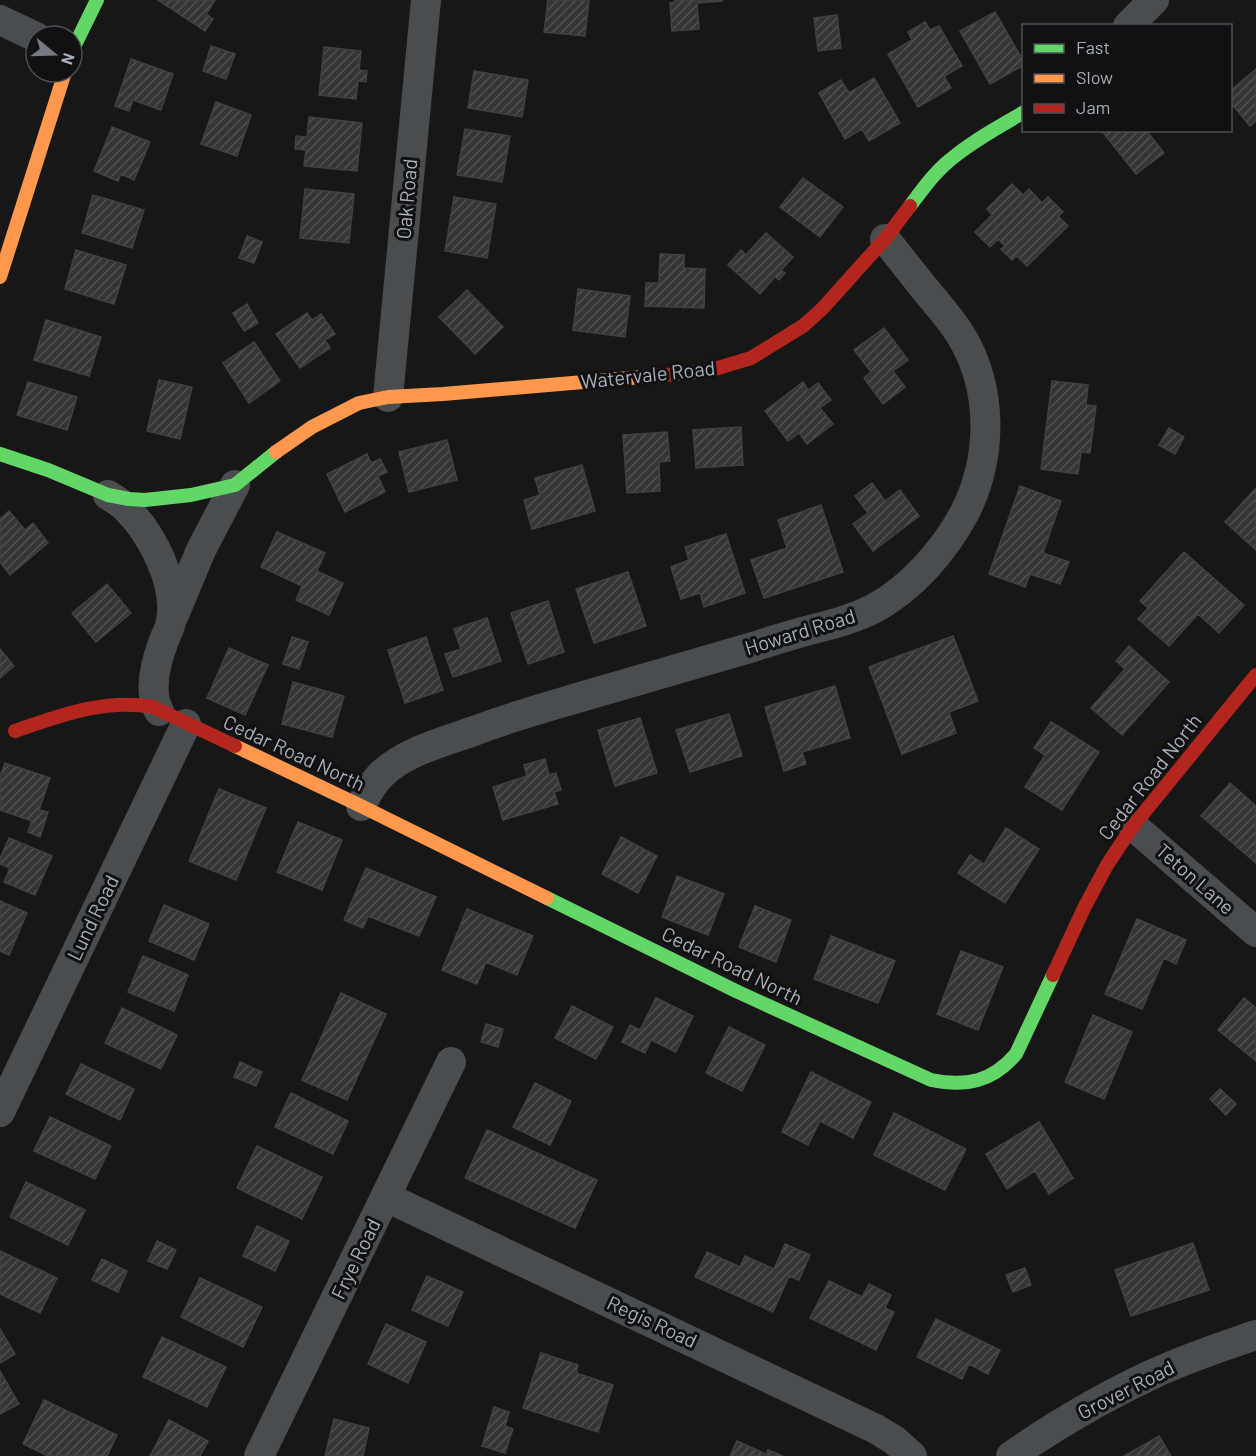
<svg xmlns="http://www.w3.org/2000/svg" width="1256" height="1456" viewBox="0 0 1256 1456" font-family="Barlow,sans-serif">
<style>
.building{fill:url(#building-hatch);stroke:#3f4143;stroke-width:1.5}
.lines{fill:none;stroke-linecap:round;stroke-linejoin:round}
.street{stroke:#4a4d50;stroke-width:30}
.fast{stroke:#63d668;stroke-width:14}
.slow{stroke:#ff974d;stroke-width:14}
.jam{stroke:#b3261e;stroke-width:14}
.labels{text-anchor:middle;stroke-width:6;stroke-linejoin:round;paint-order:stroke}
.street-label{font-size:20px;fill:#a7afb8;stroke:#111113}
</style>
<defs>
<pattern id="building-hatch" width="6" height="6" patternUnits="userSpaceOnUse" patternTransform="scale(1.5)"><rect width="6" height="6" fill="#353536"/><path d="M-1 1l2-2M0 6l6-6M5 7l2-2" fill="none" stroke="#4f5051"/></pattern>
</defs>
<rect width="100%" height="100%" fill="#171717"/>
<path class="building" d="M158,0H215L206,14L213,19L205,31Z
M548,0H589L585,36L544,32Z
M675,0H722V1L697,3L699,29L672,31L670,3L675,2Z
M995,12L1024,62V65L990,84L960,31Z
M837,15L841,48L818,51L814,18Z
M925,22L930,30L939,26L962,66L944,76L951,88L918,107L888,54L912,40L908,32Z
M211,46L235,54L226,79L203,71Z
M324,47L361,51L359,70L367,71L366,82L358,81L356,99L319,95Z
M131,59L173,74L161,110L133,100L129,111L115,106Z
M1256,69V121L1250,126L1230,102V91Z
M474,71L528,80L522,117L468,108Z
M874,78L900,123L869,141L862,129L845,139L819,93L841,80L849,93Z
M216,102L251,115L237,156L201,144Z
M309,117L362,123L357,171L304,166L306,150L295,149L296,136L307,137Z
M112,127L150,142L134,180L121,174L118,181L94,171Z
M465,129L510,136L502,182L457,175Z
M1103,130H1146L1164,153L1136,174L1102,131Z
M803,178L843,207L820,237L780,207Z
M1012,184L1023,195L1029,189L1042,203L1048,197L1063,212L1058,216L1068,226L1027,266L1017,256L1012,260L1001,249L1005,246L998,239L990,247L975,232L992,215L987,209Z
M305,189L354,194L349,243L300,238Z
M93,195L144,210L132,248L82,233Z
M454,197L496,204L487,258L445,251Z
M766,233L793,257L781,270L785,273L779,280L775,277L760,294L728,265L741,250L746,255Z
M247,236L262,242L254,263L239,258Z
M76,250L126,265L114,304L65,289Z
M660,254L684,255V268L705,269L704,308L645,306L646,283H659Z
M578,289L630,296L625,337L573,330Z
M467,290L503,327L475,354L439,317Z
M247,304L258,323L244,331L233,313Z
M307,313L312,320L321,314L335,334L325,340L330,348L300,368L276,334Z
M46,320L101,337L89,376L34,360Z
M884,328L908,360L893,371L905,387L883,404L864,378L871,372L854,350Z
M254,342L280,381L249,403L223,363Z
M159,380L192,387L180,439L147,431Z
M1052,381L1088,385L1086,405L1096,406L1090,453L1081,452L1078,474L1041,469Z
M28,382L77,397L67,430L17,415Z
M803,382L808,390L818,383L831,400L820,408L833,424L807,444L799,433L788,441L765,411Z
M741,427L743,465L696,468L693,430Z
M1169,428L1184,437L1175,454L1159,445Z
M667,432L670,461L659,462L660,491L627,493L623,435Z
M447,440L457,480L409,492L399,452Z
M367,454L371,463L380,459L387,472L378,476L385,492L345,512L327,474Z
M582,465L595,511L532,529L524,500L540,495L535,478Z
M872,483L885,501L900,490L919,516L873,551L853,524L868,513L855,496Z
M1020,486L1061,501L1043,553L1069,562L1060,584L1030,574L1025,587L989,574Z
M1256,488V550L1225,522Z
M821,505L843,572L764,598L751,560L787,548L778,520Z
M9,511L25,530L33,523L48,543L10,575L0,562V519Z
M277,532L325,553L317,571L343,583L329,615L296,600L302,586L261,567Z
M726,534L745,593L704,607L700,593L681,599L671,567L689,560L685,547Z
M1184,552L1244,605L1219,633L1198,614L1169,646L1138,619L1148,608L1140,601Z
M628,572L646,626L594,643L576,589Z
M107,584L131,613L96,642L72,613Z
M548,601L564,652L528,664L511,613Z
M487,618L501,661L453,677L445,654L461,649L454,629Z
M953,636L978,701L949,712L956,733L902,754L869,667Z
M292,637L308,642L299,669L283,664Z
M426,637L443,690L405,703L388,650Z
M1129,646L1169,682L1122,735L1091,708L1125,669L1116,661Z
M229,648L268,665L245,715L207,698Z
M0,649L14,666L0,678Z
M293,682L344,696L332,737L282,724Z
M835,686L850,738L802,752L806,764L784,771L765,707Z
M729,714L742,756L690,772L676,730Z
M640,718L657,773L615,786L598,730Z
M1051,722L1099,752L1062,810L1025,787L1045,755L1034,748Z
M545,759L549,775L556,773L561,790L554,792L558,804L503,820L493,787L527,776L524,765Z
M5,763L50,778L39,810L48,812L40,837L28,832L32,821L0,810V776Z
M1230,783L1256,806V863L1201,816Z
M219,789L266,808L236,880L189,861Z
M298,822L342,840L322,890L277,872Z
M1006,828L1039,849L1005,903L958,873L970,855L984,864Z
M621,837L657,856L638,893L602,874Z
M9,838L52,856L35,895L4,882L10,868L0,864V859Z
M366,868L436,897L419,936L368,916L363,928L344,920Z
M677,876L724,894L708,935L662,917Z
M0,901L27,913L9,955L0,951Z
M164,905L209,924L194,960L149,941Z
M755,906L791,920L776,962L739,947Z
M467,909L533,936L517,975L486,962L477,984L442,970Z
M1137,919L1186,940L1176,964L1164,958L1142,1009L1105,994Z
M831,936L895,961L878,1003L814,979Z
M961,951L1003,967L978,1030L937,1014Z
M143,956L188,975L174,1011L128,992Z
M341,993L386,1014L347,1100L302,1080Z
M656,998L693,1016L676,1052L651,1040L645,1053L622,1042L630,1025L640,1030Z
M1244,998L1256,1008V1061L1218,1030Z
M572,1006L613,1027L596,1059L555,1038Z
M122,1008L177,1035L161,1069L105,1043Z
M1093,1015L1132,1032L1104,1099L1065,1082Z
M486,1024L503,1029L498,1047L481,1042Z
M729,1027L765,1045L742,1091L706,1073Z
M240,1062L262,1072L256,1086L234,1077Z
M81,1064L134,1089L120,1120L66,1094Z
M811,1072L871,1102L853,1138L820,1121L808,1145L782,1132Z
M535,1083L571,1101L550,1145L513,1127Z
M1220,1089L1236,1104L1226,1115L1210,1099Z
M291,1093L348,1121L333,1154L275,1127Z
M894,1113L966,1149L945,1190L874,1155Z
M50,1117L111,1146L95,1179L34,1151Z
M1039,1122L1073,1178L1049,1194L1035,1171L1007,1189L986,1154Z
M487,1130L597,1180L575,1228L465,1178Z
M257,1146L322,1177L302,1219L237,1188Z
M26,1182L85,1210L68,1245L10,1217Z
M257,1226L289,1241L275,1271L243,1256Z
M157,1241L176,1250L167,1269L148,1261Z
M1193,1243L1209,1290L1131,1316L1115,1270Z
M785,1244L810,1255L799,1280L789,1276L773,1312L695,1277L707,1252L740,1267L745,1256L774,1269Z
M0,1251L57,1278L40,1313L0,1294Z
M102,1259L127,1271L118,1292L92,1280Z
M1025,1268L1031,1285L1013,1292L1006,1275Z
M427,1276L463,1292L448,1326L412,1310Z
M200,1278L262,1307L243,1347L181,1317Z
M829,1281L862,1297L869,1284L891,1295L885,1308L894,1312L876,1350L810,1318Z
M936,1319L1000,1350L988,1374L969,1364L962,1379L917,1357Z
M386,1324L426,1342L408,1383L368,1364Z
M0,1329L15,1354L0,1363Z
M162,1337L226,1367L207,1407L143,1377Z
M541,1353L578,1365L576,1373L613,1385L598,1432L523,1408Z
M0,1371L19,1404L0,1414Z
M44,1400L117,1435L107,1456H48L23,1444Z
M494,1407L509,1412L505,1426L513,1429L505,1453L482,1446Z
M334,1419L369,1428L363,1456H325Z
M169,1420L208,1441L200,1456H150Z
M1159,1436L1171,1456H1124Z
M737,1441L766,1454L768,1450L783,1456H730Z"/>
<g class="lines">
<path class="street" d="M0,20L36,37
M1128,26L1154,0
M388,397L426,0
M108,495C114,499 121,503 126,508C152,534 178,584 171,621C170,629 165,636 163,643C156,662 148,692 159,711
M174,615L201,550L235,485
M361,806C367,794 373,782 383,773C407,751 443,742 474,731C510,717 547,707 584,696C640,680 697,663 753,647C771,641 788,636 806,631C829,625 851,620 873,609C911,589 945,550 965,512C993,456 993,387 960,334C951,320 940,307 929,294C914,276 900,257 885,239
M1133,826L1256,932
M0,1112L186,724
M386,1197L876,1429L894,1440L912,1456
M259,1456L451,1062
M1011,1456C1056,1425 1103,1397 1153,1374C1187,1358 1221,1347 1256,1335"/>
<path class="fast" d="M72,51L97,0
M910,206C922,190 934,173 950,160C972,141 999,127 1024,112
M0,454L48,470L108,495L129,499L145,500L191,495L235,485L276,452
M547,898L738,992L931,1080C966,1087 992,1082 1016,1054L1053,975"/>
<path class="slow" d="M0,277L65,72
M276,452L312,427L359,403L388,397L443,394L665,375
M235,746L361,806L547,898"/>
<path class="jam" d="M665,375L708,371L751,358L803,326L822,309L885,239L910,206
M15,731C59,716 106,698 153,707L235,746
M1053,975L1084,908L1107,865L1133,826L1256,675"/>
</g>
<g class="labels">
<g class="street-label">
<text transform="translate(407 199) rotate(-85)" y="7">Oak Road</text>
<text transform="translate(648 375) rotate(-6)" y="7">Watervale Road</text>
<text transform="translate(800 632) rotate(-17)" y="7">Howard Road</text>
<text transform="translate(294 753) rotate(25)" y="7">Cedar Road North</text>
<text transform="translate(1150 777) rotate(-52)" y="7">Cedar Road North</text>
<text transform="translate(1195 879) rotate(41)" y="7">Teton Lane</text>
<text transform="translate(93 918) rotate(-64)" y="7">Lund Road</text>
<text transform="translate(732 966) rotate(26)" y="7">Cedar Road North</text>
<text transform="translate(356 1259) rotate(-64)" y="7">Frye Road</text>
<text transform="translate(652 1322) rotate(25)" y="7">Regis Road</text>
<text transform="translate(1126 1390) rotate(-27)" y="7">Grover Road</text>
</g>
</g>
<rect x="1022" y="24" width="210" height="108" fill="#111113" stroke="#4d5055" stroke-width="1.5"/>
<rect x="1034" y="44" width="30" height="9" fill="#63d668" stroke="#4d5055" stroke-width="1.5"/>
<text x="1076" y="54" font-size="18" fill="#a7afb8">Fast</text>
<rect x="1034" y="74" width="30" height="9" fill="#ff974d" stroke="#4d5055" stroke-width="1.5"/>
<text x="1076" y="84" font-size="18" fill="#a7afb8">Slow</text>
<rect x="1034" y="104" width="30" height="9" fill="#b3261e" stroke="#4d5055" stroke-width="1.5"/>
<text x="1076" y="114" font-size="18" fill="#a7afb8">Jam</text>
<g transform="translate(54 54) rotate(109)"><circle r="28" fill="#111113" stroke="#4d5055" stroke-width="1.5"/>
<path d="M0-4.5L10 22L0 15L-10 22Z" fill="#757a80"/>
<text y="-9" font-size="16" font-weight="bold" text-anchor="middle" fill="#a7afb8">N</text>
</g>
</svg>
